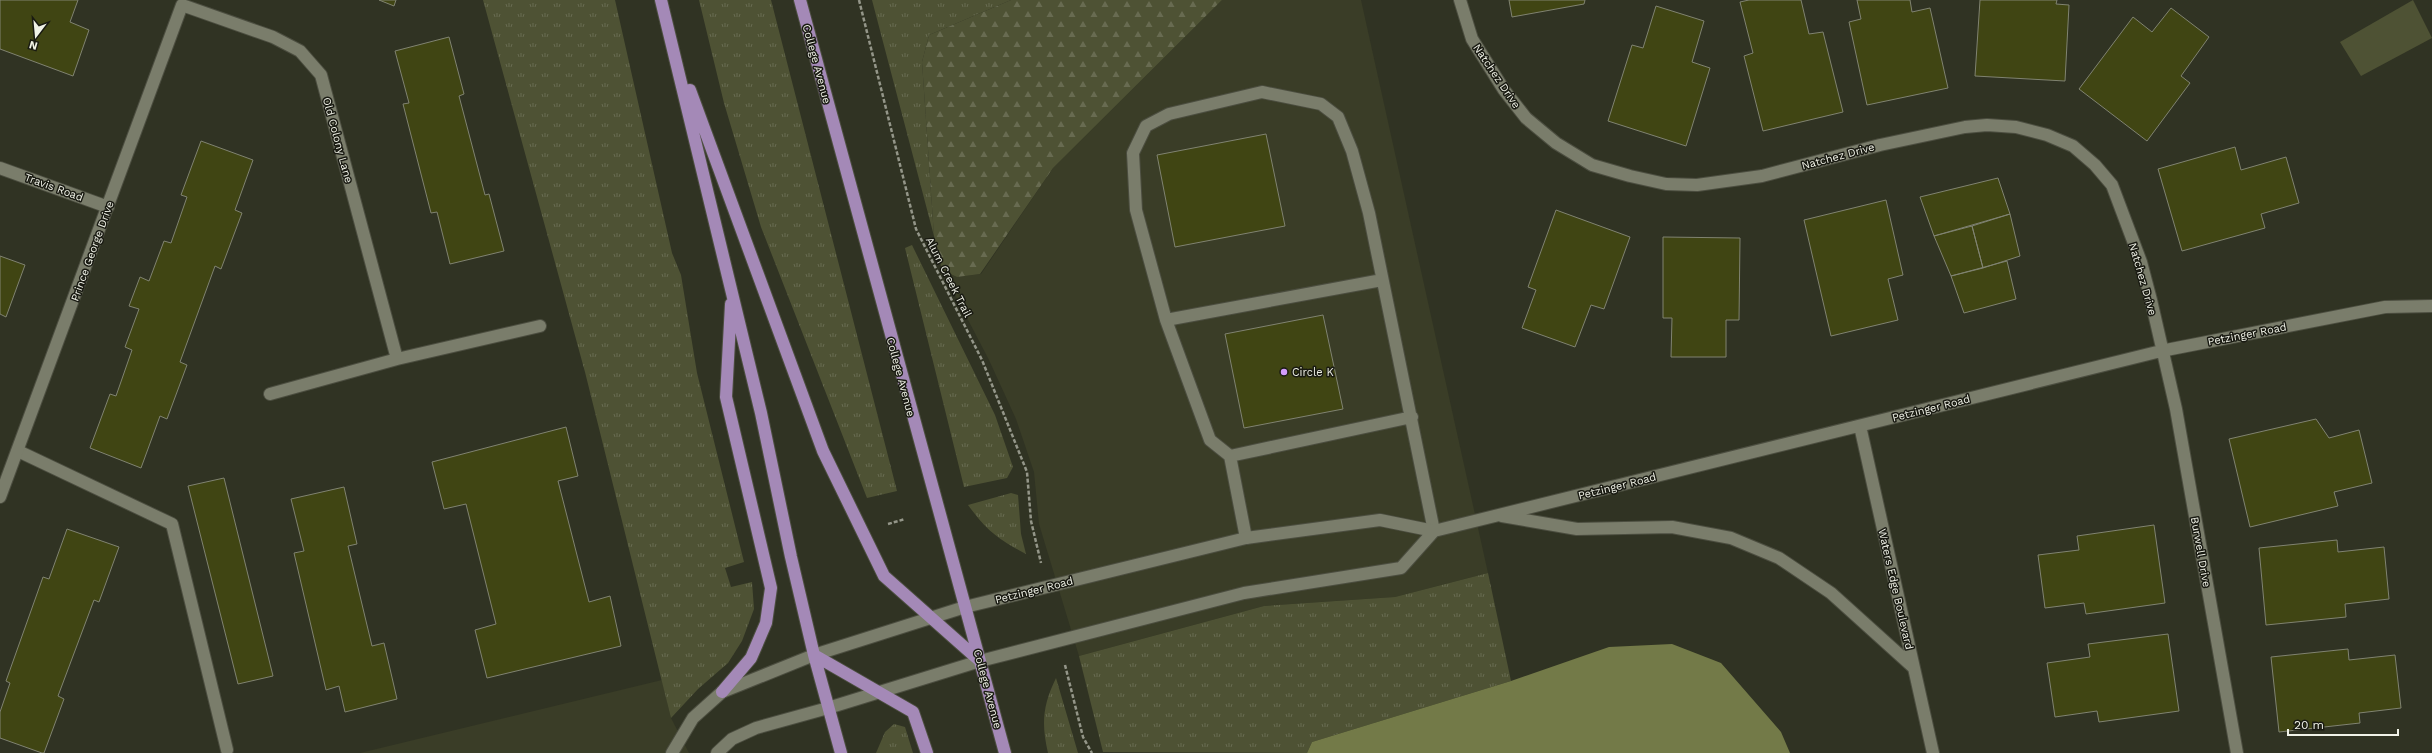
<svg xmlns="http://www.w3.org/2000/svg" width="2432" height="753" viewBox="0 0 2432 753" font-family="'Work Sans',sans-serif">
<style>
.built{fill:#3a3d27}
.grass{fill:url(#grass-tufts)}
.forest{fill:url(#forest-firs)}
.pitch{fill:#4e5234}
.water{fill:#737a48}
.building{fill:#404513;stroke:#808371}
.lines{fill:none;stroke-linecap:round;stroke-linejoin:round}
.service-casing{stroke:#4c4e40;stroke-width:14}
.minor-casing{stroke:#4c4e40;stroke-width:14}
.trunk-casing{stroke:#4c4e40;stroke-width:14}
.path{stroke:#949689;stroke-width:2.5;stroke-dasharray:4 2;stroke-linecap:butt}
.service{stroke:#7a7d6b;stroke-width:12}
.minor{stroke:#7a7d6b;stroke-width:12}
.trunk{stroke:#a489b7;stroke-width:12}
.poi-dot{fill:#d39cfc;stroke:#191a12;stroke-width:1.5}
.labels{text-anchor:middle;stroke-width:3;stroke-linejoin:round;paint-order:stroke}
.street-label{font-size:11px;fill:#f0f2e7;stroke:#191a12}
.poi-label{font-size:11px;fill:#f0f2e7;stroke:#191a12;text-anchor:start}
</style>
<defs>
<pattern id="grass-tufts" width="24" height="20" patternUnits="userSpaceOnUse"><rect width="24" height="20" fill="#4e5234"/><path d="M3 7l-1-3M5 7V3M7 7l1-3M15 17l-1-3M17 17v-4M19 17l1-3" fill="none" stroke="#686b51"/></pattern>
<pattern id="forest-firs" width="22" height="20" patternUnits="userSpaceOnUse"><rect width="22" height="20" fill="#4e5234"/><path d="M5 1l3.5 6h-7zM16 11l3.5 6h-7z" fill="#686b51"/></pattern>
</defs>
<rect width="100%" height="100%" fill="#303323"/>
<path class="built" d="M1222,0H1361L1488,573L1395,597L1264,606L1079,656L1039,524L1034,472L1016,419L989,360L942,270L957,277L981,274L1053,168Z
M662,680L671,718L689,753H360Z"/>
<path class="grass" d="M483,0H615L672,253L681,275L697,373L744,562L725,568L731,587L752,582L754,609L742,641L728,663L698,689L671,718L585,372Z
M699,0H771L897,491L867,498L761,227L724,103Z
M872,0H1011L929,35L922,62L934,236Z
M912,245L995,415L1013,467L1007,478L964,487L905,248Z
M1011,493L1018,495L1021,534L1026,554C998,539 987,531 968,505Z
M1488,573L1511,681L1312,742L1307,753L1103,752L1079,656L1264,606L1395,597Z
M1056,678L1078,753H1048C1041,723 1043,705 1056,678Z
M894,724L905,727L913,753H876L885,732Z"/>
<path class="forest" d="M1011,0H1222L1053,168L980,274L957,277L942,270L934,236L922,62L929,35Z"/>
<path class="pitch" d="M2413,0L2432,38L2361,76L2340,42Z"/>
<path class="water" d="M1672,644L1721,663L1781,732L1790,753H1307L1312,742L1511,681L1609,647Z"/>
<path class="building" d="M0,0H78L70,22L89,30L73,76L0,49Z
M379,0H396L394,6Z
M1509,0H1585L1584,4L1512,17Z
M1749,0H1801L1809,34L1823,32L1843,112L1763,131L1744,56L1753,53L1740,2Z
M1857,0H1910L1912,12L1930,8L1948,88L1867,105L1849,22L1861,19Z
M1980,0H2057L2056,4L2069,5L2065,81L1975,76Z
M1656,6L1704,21L1692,62L1710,68L1686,146L1608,121L1632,45L1643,48Z
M2171,8L2209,37L2181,76L2190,83L2147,141L2079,89L2133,17L2152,32Z
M449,37L464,94L459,96L485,195L489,194L504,251L450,264L437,212L431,213L403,104L409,103L395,51Z
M1266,134L1285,226L1175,247L1157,155Z
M201,141L253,160L235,210L242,213L221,269L215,266L180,362L187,365L167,419L160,416L141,468L90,448L110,394L116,396L132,350L125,347L139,309L129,306L140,277L149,281L164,241L171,243L187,197L181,195Z
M2235,147L2241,170L2286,157L2299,203L2261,214L2265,228L2182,251L2158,169Z
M1998,178L2010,214L1934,236L1920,197Z
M1886,200L1903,275L1888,279L1898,320L1831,336L1804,220Z
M1556,210L1630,237L1604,309L1591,305L1575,347L1522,328L1536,290L1528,287Z
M2010,214L2020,256L1983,268L1972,226Z
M1972,226L1983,268L1951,276L1934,236Z
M1663,237L1740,238L1739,320H1726V357H1671L1672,318H1663Z
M0,256L25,265L6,317L0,314Z
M2007,261L2016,299L1964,313L1951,276Z
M1323,315L1343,409L1244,428L1225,334Z
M2316,419L2329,438L2359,430L2372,483L2334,492L2338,506L2250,527L2229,439Z
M566,427L578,476L558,481L589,602L610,596L621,646L487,678L475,630L496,624L466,504L444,509L432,462Z
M224,478L273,676L238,684L188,486Z
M344,487L357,544L348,546L372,646L384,643L397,699L345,712L339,686L326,690L294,553L304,551L291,499Z
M2154,525L2165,603L2086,614L2084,603L2045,608L2038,555L2079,550L2077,536Z
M67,529L119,547L99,602L94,600L58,696L64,699L44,753H42L0,738V712L10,683L6,681L43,577L49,579Z
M2337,540L2338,552L2384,547L2389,599L2345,604L2346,617L2266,625L2259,548Z
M2168,634L2179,711L2099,722L2097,711L2055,717L2047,663L2090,657L2088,644Z
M2348,649L2349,660L2395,655L2401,708L2359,713L2360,723L2279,732L2271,657Z"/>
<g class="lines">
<defs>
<path id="service" d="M1166,320L1382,280
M18,451L172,524L227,750
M1230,456L1412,417
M1246,538L1230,456L1210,440L1166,320L1136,210L1133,153L1146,126L1169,114L1262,92L1321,104L1338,117L1352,151L1369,213L1434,531"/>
<path id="minor" d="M1460,0L1472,39L1504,90L1526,118L1556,143L1592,165L1630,176L1666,184L1697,185L1762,176L1880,145L1965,127L1987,125L2016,127L2047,135L2073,146L2095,165L2112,185L2141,262L2151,300L2176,409L2237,753
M0,168L108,207
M270,394L397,359
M1860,426L1933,753
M0,497L182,5L273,37L300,51L321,75L397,359L540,326
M1502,516L1577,529L1672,527L1731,538L1779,558L1831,593L1913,667
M672,753L693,718L722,692L814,655L965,607L1246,538L1380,520L1434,531L2161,351L2385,307L2432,306
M717,753L732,739L756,728L828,708L980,661L1244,593L1401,568L1434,531"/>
<path id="trunk" d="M661,0L761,413L791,557L814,655L841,753
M800,0L1005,753
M690,90L823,451L884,576L980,661
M814,655L913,712L927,753
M722,692L751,658L766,623L771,588L726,397L731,304"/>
</defs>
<use href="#service" class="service-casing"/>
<use href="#minor" class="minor-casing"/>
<use href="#trunk" class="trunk-casing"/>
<path class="path" d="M859,0L916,229L982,360L1027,472L1031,521L1041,563
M888,524L905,519
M1065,665L1083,737L1092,753"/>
<use href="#service" class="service"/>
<use href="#minor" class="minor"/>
<use href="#trunk" class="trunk"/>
</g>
<circle class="poi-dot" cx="1284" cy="372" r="4"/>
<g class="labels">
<g class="street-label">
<text transform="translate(817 64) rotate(75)" y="4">College Avenue</text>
<text transform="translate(1497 76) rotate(56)" y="4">Natchez Drive</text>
<text transform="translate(338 140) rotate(75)" y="4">Old Colony Lane</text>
<text transform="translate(1838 156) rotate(-15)" y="4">Natchez Drive</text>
<text transform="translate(54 187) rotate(20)" y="4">Travis Road</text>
<text transform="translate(92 251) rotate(-70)" y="4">Prince George Drive</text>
<text transform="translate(949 277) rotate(63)" y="4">Alum Creek Trail</text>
<text transform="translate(2143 279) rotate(74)" y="4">Natchez Drive</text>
<text transform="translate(2247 334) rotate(-11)" y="4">Petzinger Road</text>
<text transform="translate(901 377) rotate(75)" y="4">College Avenue</text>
<text transform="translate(1931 408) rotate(-14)" y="4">Petzinger Road</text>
<text transform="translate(1617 486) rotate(-14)" y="4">Petzinger Road</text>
<text transform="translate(2201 552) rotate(80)" y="4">Burwell Drive</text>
<text transform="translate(1896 589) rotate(77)" y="4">Waters Edge Boulevard</text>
<text transform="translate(1034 590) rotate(-14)" y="4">Petzinger Road</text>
<text transform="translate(988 689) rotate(75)" y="4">College Avenue</text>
</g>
<g class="poi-label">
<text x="1292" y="376">Circle K</text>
</g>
</g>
<g transform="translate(36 36) rotate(196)" stroke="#191a12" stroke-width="3" paint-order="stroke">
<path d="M0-3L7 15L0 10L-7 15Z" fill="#f0f2e7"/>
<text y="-6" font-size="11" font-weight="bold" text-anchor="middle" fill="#f0f2e7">N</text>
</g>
<path d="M2288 729v6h110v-6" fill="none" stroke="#f0f2e7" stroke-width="2"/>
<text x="2294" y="729" font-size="12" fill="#f0f2e7" stroke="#191a12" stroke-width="3" paint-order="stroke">20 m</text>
</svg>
